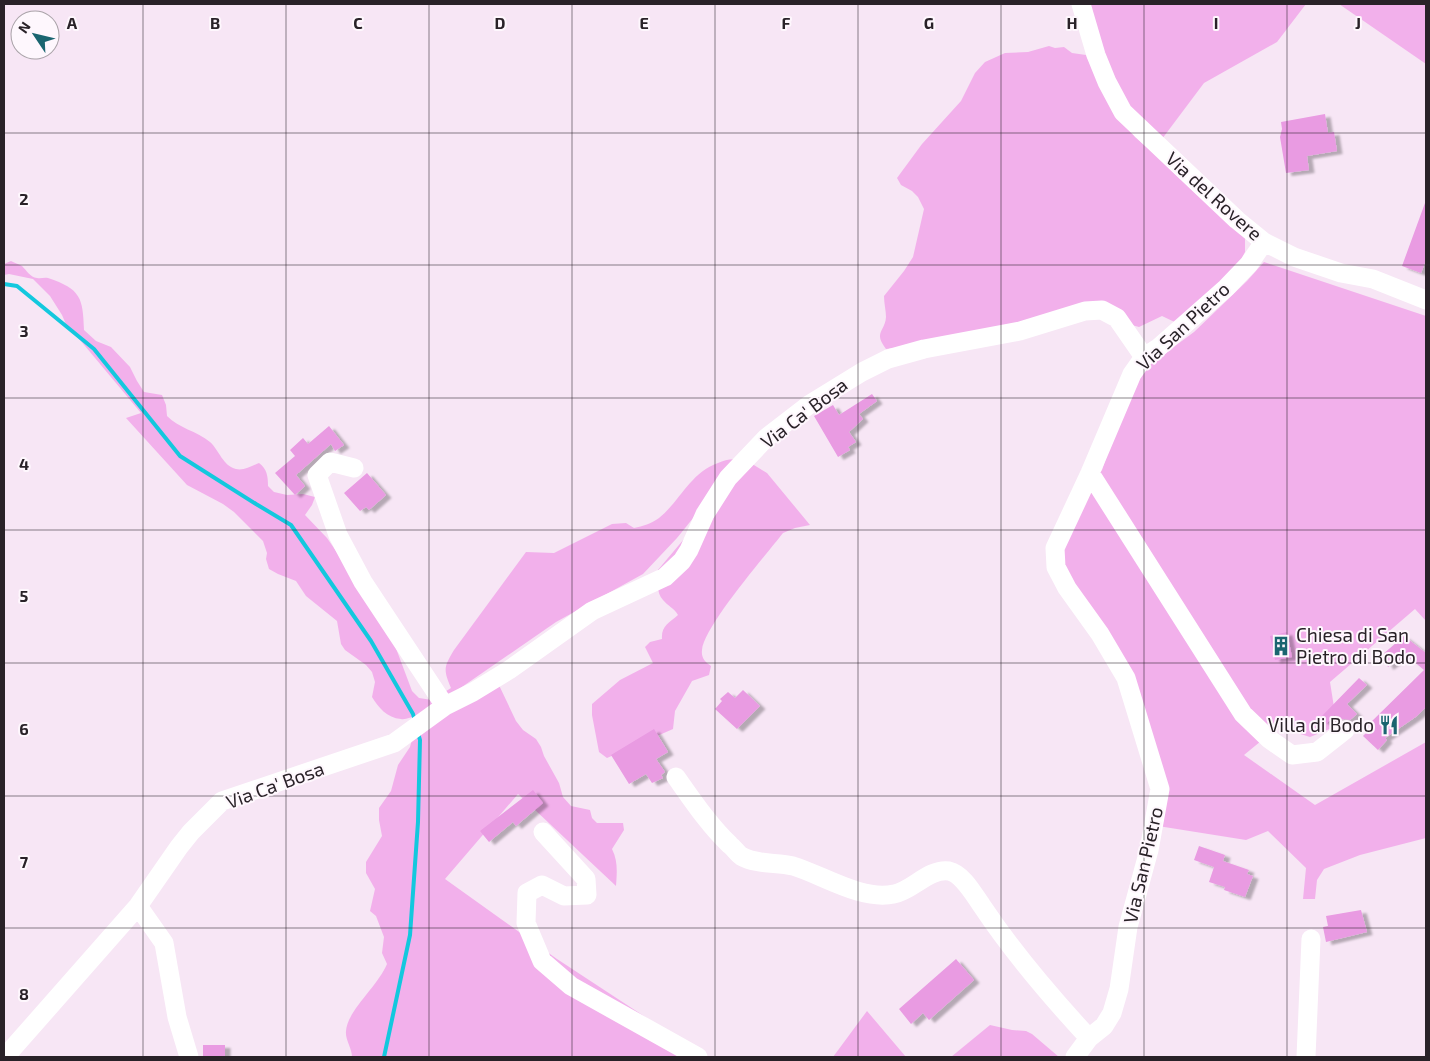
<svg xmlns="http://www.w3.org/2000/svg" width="1430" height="1061" viewBox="0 0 1430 1061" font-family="'Exo 2',sans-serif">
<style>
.green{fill:#f2b0eb}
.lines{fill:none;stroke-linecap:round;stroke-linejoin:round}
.stream{stroke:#13c8de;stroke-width:4}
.building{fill:#e99be2;filter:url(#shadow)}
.minor{stroke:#fff;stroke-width:19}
.grid{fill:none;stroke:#292228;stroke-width:1;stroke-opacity:0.55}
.labels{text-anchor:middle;stroke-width:4;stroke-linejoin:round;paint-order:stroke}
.street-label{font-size:19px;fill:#292228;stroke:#fef7fd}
.poi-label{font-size:19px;fill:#292228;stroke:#fef7fd;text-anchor:start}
.grid-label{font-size:16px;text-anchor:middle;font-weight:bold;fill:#292228;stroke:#fef7fd;stroke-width:4;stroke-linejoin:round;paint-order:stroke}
</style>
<defs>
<filter id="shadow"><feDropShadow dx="5.5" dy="3" stdDeviation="1" flood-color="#0004"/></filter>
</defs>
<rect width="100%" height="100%" fill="#f7e6f5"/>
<path class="green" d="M1087,4H1306L1277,42L1204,83L1159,143L1119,97Z
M1339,4H1426V64Z
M1049,46L1055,48L1064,47L1072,53L1086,55L1109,103L1135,137L1245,232V252L1236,270L1183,326L1162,316L1139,327L1128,324L1116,314L1036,323L910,346L886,349C873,332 885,332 886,317C886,311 884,303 884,296L904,271L913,257L924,209L918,197L912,191L901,185L897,178L922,144L961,101L975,73L985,62L1005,53L1028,52Z
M11,261C14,263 19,264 22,266C27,271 30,277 37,278C41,279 44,277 48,278C81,289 83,298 84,330L96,341L111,347L130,367L137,381L144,392L162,395L166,405L167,416C178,428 197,431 210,442C219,450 223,466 236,469C243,471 252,466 259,463C267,469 268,476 268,486L274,492L287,495L303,494L315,497L312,505L305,515L327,538L336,551L394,643L412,691L419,698L432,700L451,688C443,669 444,667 454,650L526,552L554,553L612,524L626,523L634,528C643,526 651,524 659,518C681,500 690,473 718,463C725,460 732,458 740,460L677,538L643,574L556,622L417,718V715C412,717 405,720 401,719C387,718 378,707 372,697L375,682L372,672L366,665L345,650L341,644L337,621L306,596L296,581L278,574L269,569L266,559L267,553L263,541L234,512L223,504L187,485L126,418L141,413L80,340L68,329L62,315L50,296L33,279L9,274L4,275V264Z
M1264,262L1426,316V621L1415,609L1330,682L1337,726L1310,737L1278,727L1244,755L1315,805L1426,742V838L1360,855L1324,869L1317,880L1315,899H1303L1306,868L1268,831L1246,840L1158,826L1126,670L1063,576V538L1089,488L1102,470L1119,419L1144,369L1194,332L1247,281Z
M749,462L767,473L810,525L795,528L783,533C766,555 704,626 702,650C701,658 705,662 711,666L709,675L692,681L675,711L673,729L607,758L599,752L592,715V704L620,680L653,663L645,647L650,642L662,639C661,626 669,623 678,615C674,608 668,606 663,600C656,593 658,580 657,571Z
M497,681L516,721L523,730L536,739L541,747L544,756L559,783L563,797L571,806L590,810L592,818L597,823H623L624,830L612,849C618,861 617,872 616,886L518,794L445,879L557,959L656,1024L690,1057H352C352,1048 345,1040 346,1031C347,1011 378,986 387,964L382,953L384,937L376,916L370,911L375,889L366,873V862L382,836L379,820V808L391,791L398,765L410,747L413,736Z
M867,1011L906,1057H833Z
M990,1025L1012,1030L1026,1031L1032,1034L1059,1057H951Z"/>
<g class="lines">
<path class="stream" d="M4,284L17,286L94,349L180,456L256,504L291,525L371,641L413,714L415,721
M384,1057L410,935L418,822L420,740L418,733"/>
</g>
<path class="building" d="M1325,114L1328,133L1334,132L1337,151L1307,156L1309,170L1286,173L1280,137L1282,129L1281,122Z
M1425,203L1426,260L1421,273L1402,266Z
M872,394L877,401L859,414L863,419L849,432L856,442L848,447L850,450L838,457L814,416L833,405L839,415Z
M329,426L344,445L335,451L331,444L296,475L305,486L295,495L275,473L295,456L290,450L303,438L308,444Z
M367,473L386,495L369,510L366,507L360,511L344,493Z
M1287,632L1292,657L1275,660L1270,636Z
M1404,636L1426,653V707L1417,716L1385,738L1387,740L1378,750L1363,736L1371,728L1368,725L1424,670L1405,654L1388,667L1382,655Z
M1359,678L1367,685L1347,704L1357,714L1350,720L1344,719L1340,720L1335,715L1326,724L1320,718Z
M743,690L760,706L737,729L715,709L722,701L720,699L728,692L735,698Z
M654,729L668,752L656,759L665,772L661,775L663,778L652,783L646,774L629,784L611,755Z
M533,790L543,803L516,826L513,822L489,842L480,831Z
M1199,846L1225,855L1223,861L1249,870L1247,874L1253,876L1245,897L1224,890L1225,887L1209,882L1214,867L1194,860Z
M1361,910L1367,932L1326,942L1323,927L1328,926L1326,916Z
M956,959L974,980L929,1020L923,1013L911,1024L899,1009Z
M203,1045H225V1057H203Z"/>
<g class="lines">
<path class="minor" d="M1081,4L1096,55L1107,82L1123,112L1237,220L1264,242L1294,257L1341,273L1373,279L1426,300
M354,468L330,462L317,475L338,535L363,582L445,706
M1090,473L1243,714L1269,739L1292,755L1317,752L1345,730
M676,777C693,801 709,825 730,845C734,848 737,853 741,856C756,865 777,862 793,866C823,875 861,901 894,894C912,891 929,868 949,871C963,874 974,895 982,906C1014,954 1050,996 1089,1038
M543,832L586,879L587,895L564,896L542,885L527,893L526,923L542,961L571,986L698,1057
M138,906L164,943L177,1017L189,1057
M5,1057L138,906L179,847L191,832L222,801L394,743L445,706L473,692L509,670L592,611L665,577L682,561L689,550L705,514L728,478L766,438L810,404L862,372L888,359L924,349L1020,331L1085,311L1102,310L1117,318L1144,357
M1075,1057L1089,1038L1104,1026L1112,1013L1119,989L1128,927L1149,850L1160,789L1126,678L1100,634L1067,588L1056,567L1055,548L1090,473L1132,374L1144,357L1158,348L1226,288L1249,264L1264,242
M1306,1057L1311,939"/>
</g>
<path class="grid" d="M143,4V1057M286,4V1057M429,4V1057M572,4V1057M715,4V1057M858,4V1057M1001,4V1057M1144,4V1057M1287,4V1057M4,133H1426M4,265H1426M4,398H1426M4,530H1426M4,663H1426M4,796H1426M4,928H1426"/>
<defs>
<symbol id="building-bare" viewBox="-9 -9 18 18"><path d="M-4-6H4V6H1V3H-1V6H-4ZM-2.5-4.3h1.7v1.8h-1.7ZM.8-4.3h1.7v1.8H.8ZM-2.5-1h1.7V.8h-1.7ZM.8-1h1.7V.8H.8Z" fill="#1a6570" stroke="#fef7fd" stroke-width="2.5" paint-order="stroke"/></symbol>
<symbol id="restaurant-bare" viewBox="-9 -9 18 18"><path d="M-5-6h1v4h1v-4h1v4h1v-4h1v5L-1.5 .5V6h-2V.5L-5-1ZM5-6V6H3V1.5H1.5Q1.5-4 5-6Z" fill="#1a6570" stroke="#fef7fd" stroke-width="2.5" paint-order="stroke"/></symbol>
</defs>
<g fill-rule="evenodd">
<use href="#building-bare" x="1267" y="632" width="28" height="28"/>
<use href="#restaurant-bare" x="1375" y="711" width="28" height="28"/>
</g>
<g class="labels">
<g class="street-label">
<text transform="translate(1214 196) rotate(42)" y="7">Via del Rovere</text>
<text transform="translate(1183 326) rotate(-43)" y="7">Via San Pietro</text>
<text transform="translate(804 413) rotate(-37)" y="7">Via Ca' Bosa</text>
<text transform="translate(275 785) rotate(-20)" y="7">Via Ca' Bosa</text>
<text transform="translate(1143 865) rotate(-77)" y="7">Via San Pietro</text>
</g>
<g class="poi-label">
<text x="1296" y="642">Chiesa di San<tspan x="1296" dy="22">Pietro di Bodo</tspan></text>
<text x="1374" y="732" text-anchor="end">Villa di Bodo</text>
</g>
</g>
<g class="grid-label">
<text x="72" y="29">A</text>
<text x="215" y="29">B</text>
<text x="358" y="29">C</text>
<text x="500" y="29">D</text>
<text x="644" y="29">E</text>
<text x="786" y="29">F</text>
<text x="929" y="29">G</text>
<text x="1072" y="29">H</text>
<text x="1216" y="29">I</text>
<text x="1358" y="29">J</text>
<text x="24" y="205">2</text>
<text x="24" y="337">3</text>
<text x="24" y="470">4</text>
<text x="24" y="602">5</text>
<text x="24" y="735">6</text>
<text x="24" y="868">7</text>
<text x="24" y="1000">8</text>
</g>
<rect width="1430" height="1061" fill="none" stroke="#292228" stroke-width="10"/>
<g transform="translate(35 35) rotate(305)"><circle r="24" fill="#fef7fd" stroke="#a9a2a8"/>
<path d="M0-4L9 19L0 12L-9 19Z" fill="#1a6570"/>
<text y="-8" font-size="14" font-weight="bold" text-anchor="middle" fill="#292228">N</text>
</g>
</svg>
